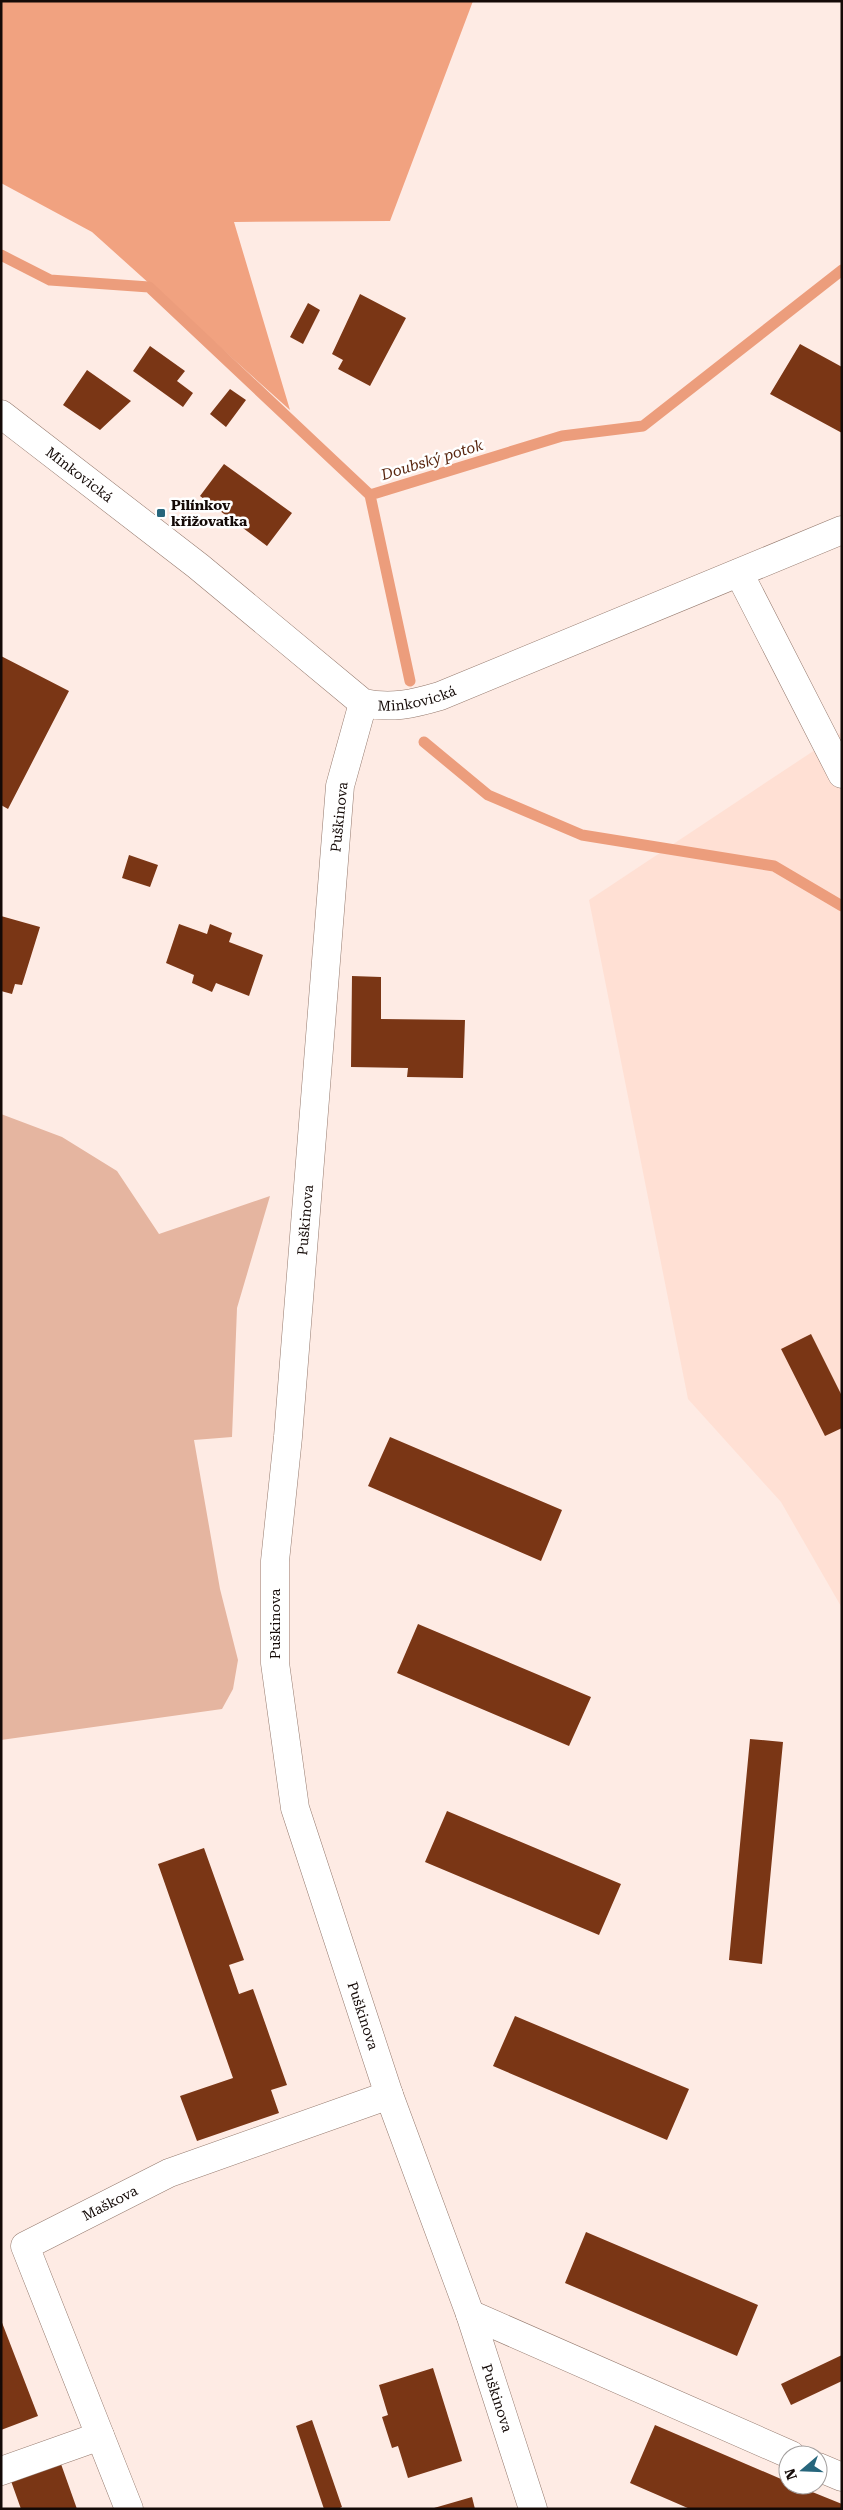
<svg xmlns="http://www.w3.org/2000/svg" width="843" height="2510" viewBox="0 0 843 2510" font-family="'Roboto Serif',serif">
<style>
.built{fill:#ffe0d4}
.green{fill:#e5b5a0}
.forest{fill:#f1a280}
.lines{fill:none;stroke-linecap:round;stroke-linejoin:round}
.stream{stroke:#ec9d7c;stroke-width:11}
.building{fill:#7a3615}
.minor-casing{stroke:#957a6e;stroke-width:29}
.minor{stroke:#fff;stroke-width:28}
.poi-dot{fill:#27667c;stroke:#fff;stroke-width:2}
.labels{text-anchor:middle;stroke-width:5;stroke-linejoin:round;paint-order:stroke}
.street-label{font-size:14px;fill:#140a07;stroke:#fff}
.poi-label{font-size:14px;font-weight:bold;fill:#140a07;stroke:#fff;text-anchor:start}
.water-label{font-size:15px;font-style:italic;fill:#592710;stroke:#fff}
</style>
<rect width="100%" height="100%" fill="#feebe4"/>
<path class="built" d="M842,732V1608L781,1502L688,1399L589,900Z"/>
<path class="green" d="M1,1114L62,1137L117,1171L159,1234L270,1196L237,1308L232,1437L194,1440L220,1589L238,1660L233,1689L222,1709L1,1740Z"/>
<path class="forest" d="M1,1H473L390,221L234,222L290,410L92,232L1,183Z"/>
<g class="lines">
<path class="stream" d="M1,255L50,280L149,287L370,495L562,436L643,426L842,270
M370,495L410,681
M424,742L488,795L582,835L774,866L842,906"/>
</g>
<path class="building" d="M360,294L406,318L370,386L338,369L343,360L332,354Z
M308,303L320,310L303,344L290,337Z
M800,344L842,367V433L770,394Z
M150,346L185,371L177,381L193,393L183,407L133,371Z
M87,370L131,401L100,430L63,405Z
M230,389L246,400L226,427L210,414Z
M224,464L292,513L267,546L200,496Z
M1,656L69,691L8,809L1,805Z
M129,855L158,865L150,887L122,878Z
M1,916L40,927L22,985L15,984L12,994L1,991Z
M179,924L207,934L210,924L232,933L229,942L263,955L249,996L216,983L212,992L192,983L194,975L166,963Z
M352,976L381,977V1019L465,1020L463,1078L407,1077L408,1068L351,1067Z
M811,1334L842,1396V1428L825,1436L781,1349Z
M390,1437L562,1510L541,1561L368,1486Z
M418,1624L591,1697L569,1746L397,1673Z
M750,1739L783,1742L762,1964L729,1960Z
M447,1811L621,1884L599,1935L425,1862Z
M204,1848L244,1960L229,1965L239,1994L253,1989L287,2085L271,2090L279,2113L197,2141L180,2096L233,2078L158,1864Z
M515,2016L689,2089L667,2140L493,2066Z
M586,2232L758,2305L737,2356L565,2283Z
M1,2320L38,2416L1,2430Z
M842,2355V2381L791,2405L781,2384Z
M433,2368L462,2461L408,2478L398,2446L392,2448L382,2417L388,2415L379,2385Z
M312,2420L342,2507L338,2509H324L296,2426Z
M655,2425L788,2482V2485H795L842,2504V2509H690L630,2483Z
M61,2464L77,2509H21L11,2481Z
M472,2497L475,2509H434V2508Z"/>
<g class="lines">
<defs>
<g id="minor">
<path id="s1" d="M1,414L198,566L363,703C391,709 413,704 440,696L842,530"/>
<path d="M739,573L842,774"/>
<path id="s2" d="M363,703L340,786L288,1437L275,1561V1663L295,1808L389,2095L470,2314L533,2509"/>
<path d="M470,2314L791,2455"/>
<path d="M818,2467L842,2477"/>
<path d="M1,2471L100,2436"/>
<path id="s3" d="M129,2509L25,2246L169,2173L389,2095"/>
</g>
</defs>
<use href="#minor" class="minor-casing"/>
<use href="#minor" class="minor"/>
</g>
<rect class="poi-dot" x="156" y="508" width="10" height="10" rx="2.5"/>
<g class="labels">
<g class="street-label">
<text dy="5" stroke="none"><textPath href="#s1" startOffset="99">Minkovická</textPath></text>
<text dy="5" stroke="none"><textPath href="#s1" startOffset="518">Minkovická</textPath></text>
<text transform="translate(339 817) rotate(-84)" y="5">Puškinova</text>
<text transform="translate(305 1220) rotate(-85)" y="5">Puškinova</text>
<text transform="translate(275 1624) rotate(-90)" y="5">Puškinova</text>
<text dy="5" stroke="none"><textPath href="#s2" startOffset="1331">Puškinova</textPath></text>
<text dy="5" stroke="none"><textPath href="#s3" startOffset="378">Maškova</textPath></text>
<text dy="5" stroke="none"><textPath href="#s2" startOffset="1736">Puškinova</textPath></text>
</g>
<g class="poi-label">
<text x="171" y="510">Pilínkov<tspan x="171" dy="16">křižovatka</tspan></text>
</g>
<g class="water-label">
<text transform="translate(432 460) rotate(-17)" y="5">Doubský potok</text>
</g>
</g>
<rect width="843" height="2510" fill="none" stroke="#140a07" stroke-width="5"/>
<g transform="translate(803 2470) rotate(251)"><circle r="24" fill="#ffffff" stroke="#a19d9c"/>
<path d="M0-4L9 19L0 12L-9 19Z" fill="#27667c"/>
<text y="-8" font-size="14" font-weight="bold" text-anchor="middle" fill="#140a07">N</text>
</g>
</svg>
